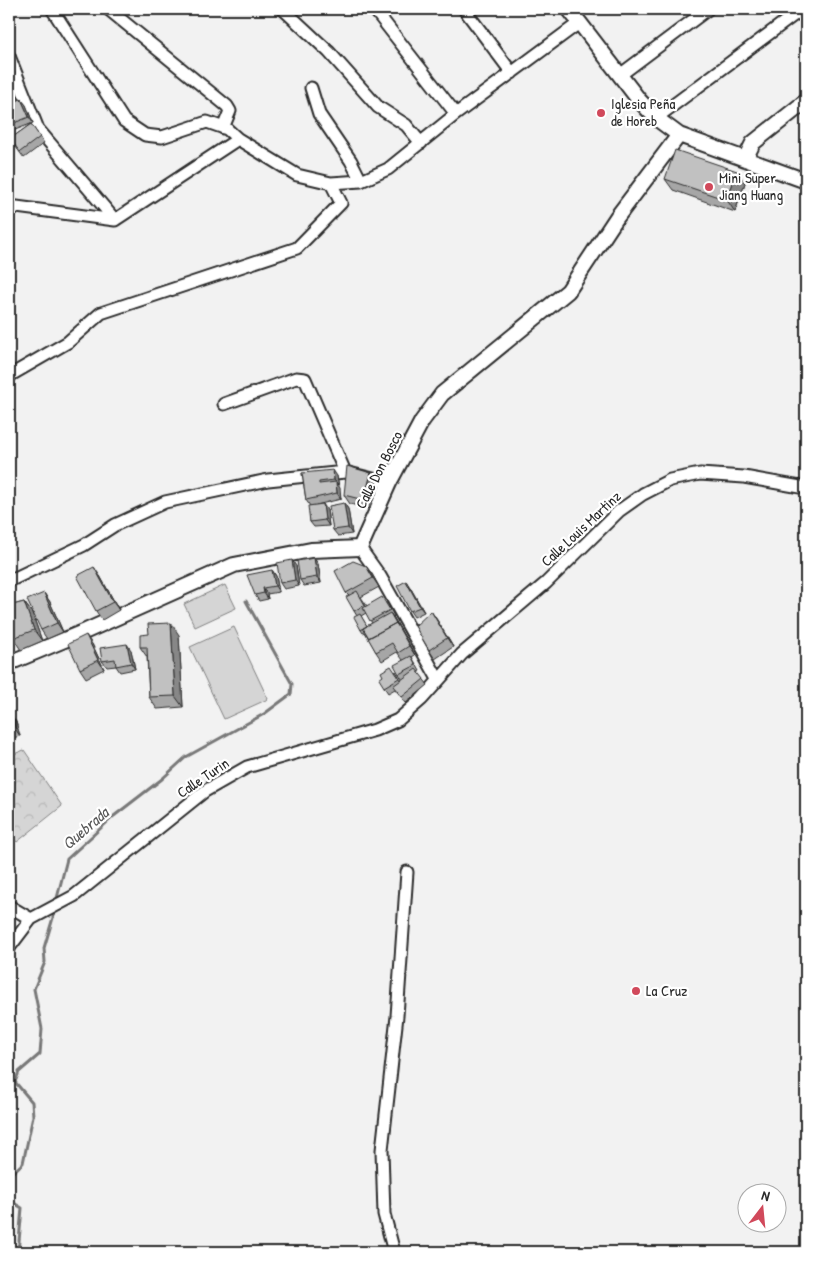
<svg xmlns="http://www.w3.org/2000/svg" width="815" height="1261" viewBox="0 0 815 1261" font-family="'Patrick Hand',sans-serif">
<style>
.green{fill:#d5d5d5;stroke:#808080}
.park{fill:url(#park-crowns);stroke:#808080}
.lines{fill:none;stroke-linecap:round;stroke-linejoin:round}
.stream{stroke:#787878;stroke-width:3}
.minor-casing{stroke:#2b2b2b;stroke-width:15}
.tertiary-casing{stroke:#2b2b2b;stroke-width:18}
.minor{stroke:#fff;stroke-width:11}
.tertiary{stroke:#fff;stroke-width:14}
.wall{fill:#a6a6a6;stroke:#2b2b2b;fill-rule:evenodd}
.shaded-wall{fill:#878787;stroke:#2b2b2b}
.building{fill:#c1c1c1;stroke:#2b2b2b}
.poi-dot{fill:#d1495b;stroke:#fff;stroke-width:2}
.labels{text-anchor:middle;stroke-width:4.5;stroke-linejoin:round;paint-order:stroke}
.poi-label{font-size:15px;fill:#2b2b2b;stroke:#fff;text-anchor:start}
.street-label{font-size:15px;fill:#2b2b2b;stroke:#fff}
.water-label{font-size:16px;font-style:italic;fill:#585858;stroke:#fff}
</style>
<defs>
<pattern id="park-crowns" width="20" height="18" patternUnits="userSpaceOnUse" patternTransform="scale(1.25)"><rect width="20" height="18" fill="#d5d5d5"/><path d="M2 6a3 3 0 1 1 6 0M12 15a3 3 0 1 1 6 0" fill="none" stroke="#b7b7b7"/></pattern>
</defs>
<rect width="100%" height="100%" fill="#f2f2f2"/>
<filter id="ink" filterUnits="userSpaceOnUse"><feTurbulence type="fractalNoise" baseFrequency=".02" numOctaves="2"/><feDisplacementMap in="SourceGraphic" scale="10" xChannelSelector="R" yChannelSelector="G"/><feConvolveMatrix kernelMatrix="1 2 1 2 8 2 1 2 1" color-interpolation-filters="sRGB"/></filter>
<g filter="url(#ink)">
<path class="green" d="M225,585L236,608L195,627L184,604Z
M234,627L268,699L224,719L190,647Z"/>
<path class="park" d="M24,750L62,806L17,842L9,834V756Z"/>
<g class="lines">
<path class="stream" d="M56,902L67,859L114,816L162,779L186,757L264,714L291,694L292,684L246,601
M9,1176L23,1163L33,1116L32,1102L15,1082L19,1072L40,1054L42,1029L34,989L45,962L44,948L55,911
M9,1200L22,1208L18,1252"/>
<defs>
<path id="minor" d="M52,9L124,121L145,135L162,137L207,122L227,129L238,139L297,175L331,183L361,181L388,169L456,114L579,23
M108,9L227,106L230,111L223,128
M283,9L329,52L378,107L406,125L421,143
M374,9L456,114
M464,9L512,73
M9,56L38,129L115,220
M620,75L708,9
M311,88L319,114L351,161L361,181
M656,118L802,9
M9,206L115,220L238,139
M9,376L68,342L101,313L297,248L341,203L331,183
M224,404L296,378L305,379L345,472
M360,548L380,576L438,679
M9,581L84,545L115,525L165,502L268,480L345,472L389,483
M9,906L31,919
M9,948L31,919L74,896L205,791L247,767L375,730L398,720L422,699L462,654L546,583L619,511L643,494L670,480L700,474L744,477L806,488
M394,1252L384,1214L382,1150L397,1016L407,872"/>
<path id="tertiary" d="M569,9L639,100L656,118L679,135L806,181
M745,159L753,143L806,101
M9,663L86,631L234,565L311,550L360,548L389,483L422,421L442,394L568,291L617,217L679,135"/>
</defs>
<use href="#minor" class="minor-casing"/>
<use href="#tertiary" class="tertiary-casing"/>
<use href="#minor" class="minor"/>
<use href="#tertiary" class="tertiary"/>
</g>
<path class="wall" d="M9,64L15,73L9,77Z
M10,89L17,101L21,99L26,105L33,123L10,132L9,131V90Z
M31,124L44,143L24,158L10,139Z
M9,139L13,146L9,148Z
M737,171L745,183L735,212L673,190L665,179Z
M302,473L337,476L341,499L316,505L327,510L329,526L314,527L310,522V506L306,500Z
M371,473L377,482L370,509L350,504L344,495Z
M344,503L348,509L352,534L338,536L333,530Z
M314,558L318,564L321,583L304,586L300,580Z
M296,566L299,586L284,589L280,583Z
M366,566L372,574L379,587L361,597L367,606L387,603L394,616L393,617L415,655L412,657L420,671L418,672L428,685L406,703L395,689L388,693L384,687L396,671L401,680L402,679L399,674L403,660L397,652L382,661L376,652L365,632L363,633L361,630L357,616L354,611L349,596L346,593ZM366,613L372,623L367,626L361,616Z
M272,570L276,576L279,592L267,594L268,599L259,601L255,595Z
M100,576L119,610L102,620L96,611Z
M410,587L424,612L414,617L410,611Z
M44,593L50,602L63,632L47,639L41,630Z
M24,602L32,613L42,641L21,650L13,638L10,630H9V606Z
M431,611L437,620L453,647L435,659L429,650Z
M179,635L183,707L157,709L149,697L147,657L140,647Z
M92,644L104,669L86,678L80,669Z
M131,650L135,669L120,672L116,666L107,667L102,661Z
M9,702L12,711L9,713Z
M12,716L16,722L20,736L9,739V717Z"/>
<path class="shaded-wall" d="M21,99L26,105L33,123L29,117Z
M737,171L745,183L735,212L727,200Z
M333,470L337,476L339,486L334,480Z
M371,473L377,482L370,509L364,500Z
M336,482L340,488L341,499L337,493Z
M344,503L348,509L352,534L348,528Z
M323,504L327,510L329,526L325,520Z
M314,558L318,564L321,583L317,577Z
M292,560L296,566L299,586L295,580Z
M366,566L372,574L379,587L373,578Z
M94,567L100,576L119,610L113,602Z
M272,570L276,576L279,592L275,586Z
M406,581L410,587L424,612L420,607Z
M263,588L267,594L268,599L264,593Z
M44,593L50,602L63,632L57,623Z
M24,602L32,613L42,641L34,630Z
M431,611L437,620L453,647L447,638Z
M390,613L394,618L415,655L409,646Z
M171,623L179,635L183,707L175,696Z
M86,635L92,644L104,669L98,660Z
M127,644L131,650L135,669L131,663Z
M9,702L12,711L9,706Z
M12,716L16,722L20,736L16,730Z"/>
<path class="building" d="M10,89L15,98L9,101V90Z
M21,99L29,117L9,125V104Z
M31,124L40,137L20,152L10,139Z
M675,150L737,171L727,200L665,179Z
M347,466L371,473L364,500L344,495Z
M333,470L334,480L319,482V484L336,482L337,493L306,500L302,473Z
M344,503L348,528L333,530L329,506Z
M323,504L325,520L310,522L308,506Z
M314,558L317,577L300,580L297,561Z
M292,560L295,580L280,583L277,563Z
M353,561L366,566L373,578L346,593L335,571Z
M94,567L113,602L96,611L77,576Z
M272,570L275,586L263,588L264,593L255,595L247,575Z
M406,581L420,607L410,611L397,586Z
M357,591L365,605L354,611L346,597Z
M44,593L57,623L41,630L27,600Z
M382,597L390,610L370,621L363,608Z
M24,602L34,630L13,638L9,627V606Z
M431,611L447,638L429,650L415,626Z
M390,613L397,625L396,623L369,638L363,628Z
M360,614L367,626L361,630L354,617Z
M171,623L175,696L149,697L147,647H140V635L149,634L148,624Z
M396,623L409,646L398,653L392,643L376,652L368,638Z
M86,635L98,660L80,669L68,644Z
M127,644L131,663L116,666L115,659L102,661L100,648Z
M411,656L416,665L399,674L394,665Z
M391,666L399,678L384,687L379,679L383,676L381,672Z
M416,669L424,679L402,697L393,686Z
M12,716L16,730L9,732V717Z"/>
</g>
<g class="poi-dot">
<circle cx="601" cy="113" r="5"/>
<circle cx="709" cy="187" r="5"/>
<circle cx="636" cy="991" r="5"/>
</g>
<g class="labels">
<g class="poi-label">
<text x="611" y="109">Iglesia Peña<tspan x="611" dy="17">de Horeb</tspan></text>
<text x="719" y="183">Mini Super<tspan x="719" dy="17">Jiang Huang</tspan></text>
<text x="646" y="996">La Cruz</text>
</g>
<g class="street-label">
<text transform="translate(379 470) rotate(-63)" y="5">Calle Don Bosco</text>
<text transform="translate(581 529) rotate(-43)" y="5">Calle Louis Martinz</text>
<text transform="translate(203 778) rotate(-34)" y="5">Calle Turin</text>
</g>
<g class="water-label">
<text transform="translate(85 828) rotate(-41)" y="6">Quebrada</text>
</g>
</g>
<rect width="815" height="1261" fill="none" stroke="#fff" stroke-width="30"/>
<rect x="15" y="15" width="785" height="1231" fill="none" stroke="#2b2b2b" stroke-width="2" filter="url(#ink)"/>
<g transform="translate(762 1208) rotate(16)"><circle r="24" fill="#ffffff" stroke="#aaaaaa"/>
<path d="M0-4L9 19L0 12L-9 19Z" fill="#d1495b"/>
<text y="-8" font-size="14" font-weight="bold" text-anchor="middle" fill="#2b2b2b">N</text>
</g>
</svg>
